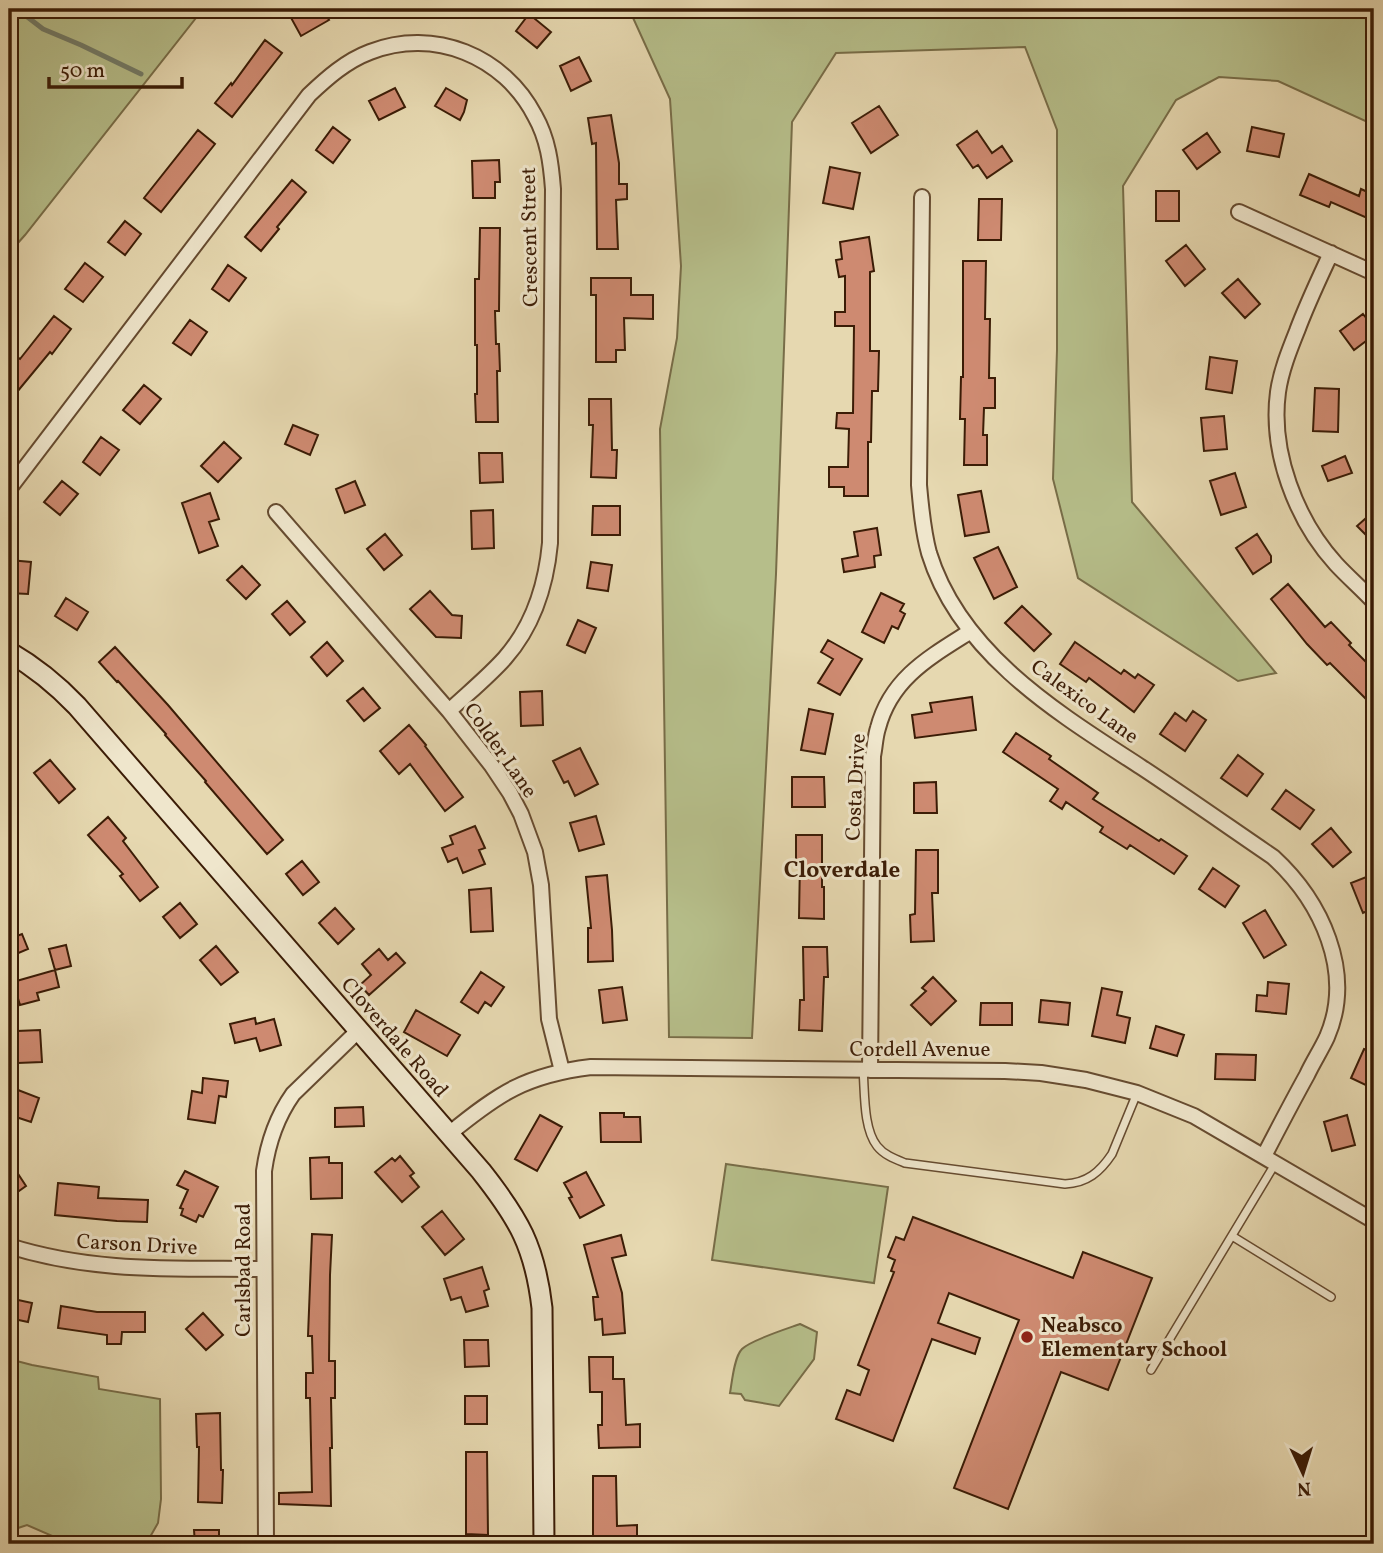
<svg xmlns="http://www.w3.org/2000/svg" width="1383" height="1553" viewBox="0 0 1383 1553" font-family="Vollkorn,serif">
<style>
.green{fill:#b6be8a;stroke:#786d48;stroke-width:2}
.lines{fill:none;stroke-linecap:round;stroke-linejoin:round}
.stream{stroke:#727b68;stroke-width:5}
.building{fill:#ce8a71;stroke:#3b1c06;stroke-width:2}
.lane-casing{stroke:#664b30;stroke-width:10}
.street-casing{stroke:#664b30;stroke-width:18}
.secondary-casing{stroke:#3b1c06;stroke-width:23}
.lane{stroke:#efe6cc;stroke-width:7}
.street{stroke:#efe6cc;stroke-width:14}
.secondary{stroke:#efe6cc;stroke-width:19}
.poi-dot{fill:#8f2418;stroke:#efe6cc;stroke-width:2.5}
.labels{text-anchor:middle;stroke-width:6;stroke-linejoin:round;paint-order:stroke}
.street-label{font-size:21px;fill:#3b1c06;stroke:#efe6cc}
.poi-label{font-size:21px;font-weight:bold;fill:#3b1c06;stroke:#efe6cc;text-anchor:start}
.neighbourhood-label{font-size:23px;font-weight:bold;fill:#3b1c06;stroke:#efe6cc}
</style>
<rect width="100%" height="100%" fill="#e6d8b0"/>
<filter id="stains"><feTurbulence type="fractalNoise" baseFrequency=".00286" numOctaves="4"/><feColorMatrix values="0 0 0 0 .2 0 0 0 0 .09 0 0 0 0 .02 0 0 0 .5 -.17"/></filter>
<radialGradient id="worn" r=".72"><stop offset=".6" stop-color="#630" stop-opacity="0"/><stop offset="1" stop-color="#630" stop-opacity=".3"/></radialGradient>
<path class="green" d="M9,9H203L25,235L9,253Z
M629,9H1374V125L1278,81L1219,77L1176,100L1123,186L1132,502L1276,673L1238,681L1078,578L1053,479L1057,350V130L1025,47L836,53L792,122L776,574L752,1038L669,1037L660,429L677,338L681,266L670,99Z
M726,1164L888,1187L874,1283L712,1260Z
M800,1324L817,1332L814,1359L779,1406L745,1400L741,1394L730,1393C732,1382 734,1357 742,1349C751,1340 786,1329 800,1324Z
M9,1359L32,1365L98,1377L99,1389L160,1399L161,1499L158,1523L146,1544H67L64,1541L27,1525L9,1531Z"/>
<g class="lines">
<path class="stream" d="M17,9L43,29L81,45L141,74
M1243,9H1250"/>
</g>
<path class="building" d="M303,9H322L329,20L301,36L290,16Z
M529,14L551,32L537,48L516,31Z
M265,40L282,53L232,117L215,103L231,83L232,85Z
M579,57L591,81L571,91L560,66Z
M395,88L405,107L379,120L369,101Z
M446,88L467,100L464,112L460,120L435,106Z
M879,106L898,135L871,153L852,123Z
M611,115L619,163V184H627V199L616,200L618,249H597L596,143L592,144L588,118Z
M333,127L350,140L333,163L316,150Z
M1252,127L1284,134L1279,157L1247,151Z
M198,130L215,144L161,212L144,198Z
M977,131L992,153L1002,146L1012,161L987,178L978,165L973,168L957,145Z
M1207,133L1220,152L1197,169L1183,150Z
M499,160L500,182H495V198H473L472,161Z
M830,167L860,173L853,209L823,203Z
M1309,174L1359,196L1361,189L1374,195V221L1331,202L1329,207L1300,195Z
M292,180L306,192L277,227L279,229L261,251L245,237Z
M1156,191H1179V221H1156Z
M979,199H1002L1001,240H978Z
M125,221L141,234L125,255L108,242Z
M480,228H500L499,311H495L496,344H499L500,371H497L498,422H476L475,394H477V345H475V279H479Z
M869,237L874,271L870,272V351H879L878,391H872L871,442H868V496H844V487H829V467H848L849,429L836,428L837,413H853L854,326H835V312H845V276L839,277L836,260L842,259L840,242Z
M1186,245L1205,269L1185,286L1166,261Z
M963,261H986L985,319H990L989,378H995V408H984L983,435H987V465H964L965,419H960L961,377H963Z
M85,263L103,277L83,302L65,289Z
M228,265L246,278L229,301L212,289Z
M591,278H631V295H653V319L624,318L625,350H616V362H596V295H591Z
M1238,279L1260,304L1245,318L1222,293Z
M1363,314L1374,328V335L1354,350L1340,331Z
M54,316L71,329L52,354L50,352L17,392L9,385V351L20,359Z
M190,320L207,332L191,355L173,343Z
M1210,357L1237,361L1232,393L1206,389Z
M144,385L161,399L140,424L123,410Z
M1315,388L1339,389L1338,432L1313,431Z
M589,399H611L612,450H617L616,478L591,477L593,425H589Z
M1224,416L1227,449L1204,451L1201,418Z
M293,425L318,435L310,455L285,444Z
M101,437L119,450L100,475L83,462Z
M224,442L241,458L218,482L201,466Z
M479,453H502L503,482L480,483Z
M1345,456L1352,473L1328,481L1322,466Z
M1235,473L1246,507L1221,515L1210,481Z
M62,481L78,494L60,515L44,502Z
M355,481L365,505L345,513L336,489Z
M981,491L989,532L965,536L958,495Z
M210,493L219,519L209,522L218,546L199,553L182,503Z
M593,506H620V535H592Z
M493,510L494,548L472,549L471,511Z
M1374,511V543L1357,526Z
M877,528L881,555L874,556L875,567L844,572L842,559L858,556L854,532Z
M385,534L402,555L384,570L367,549Z
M1257,534L1271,556V562L1253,574L1236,548Z
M998,547L1017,587L994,599L974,558Z
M9,560L31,562L28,594L9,593Z
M591,562L612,565L608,591L587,588Z
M242,566L260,585L246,599L227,580Z
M1288,584L1325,627L1331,622L1351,643L1349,645L1374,670V707L1330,663L1327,665L1307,644L1271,599Z
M430,591L452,615L462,616L461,638L436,637L410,609Z
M881,593L904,604L900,611L905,614L898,629L892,626L884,643L862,632Z
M66,598L88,612L77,630L55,616Z
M287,601L305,622L290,635L272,614Z
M1022,606L1051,634L1034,651L1005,623Z
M578,620L596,628L585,653L567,645Z
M828,640L862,659L840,695L818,683L833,659L821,652Z
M327,642L343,661L327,676L311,657Z
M1075,642L1121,674L1124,670L1135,678L1138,674L1154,685L1134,712L1089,678L1086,682L1060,664Z
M115,647L168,705L283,840L267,854L205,782L206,781L165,735L166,734L118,681L117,682L99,662Z
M363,688L380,708L364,721L347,701Z
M542,691L543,725L521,726L520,692Z
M972,697L976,730L915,738L912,715L932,712L930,703Z
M809,709L833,714L825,754L801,750Z
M1193,711L1206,720L1185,751L1160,734L1175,713L1186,721Z
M409,725L426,745L425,746L463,797L445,811L410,764L399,774L380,751Z
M1016,733L1051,756L1049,759L1098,793L1093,799L1159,841L1161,839L1187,856L1174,874L1130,845L1127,849L1100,832L1103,827L1066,802L1062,809L1050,801L1058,789L1003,752Z
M580,748L598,784L575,796L568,781L564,783L553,761Z
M1238,755L1263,774L1247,796L1221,778Z
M50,760L75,789L59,803L34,773Z
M792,777H824L825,807H792Z
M936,782L937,813H914V783Z
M1286,790L1314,810L1300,829L1272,809Z
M596,816L604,844L579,851L570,823Z
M108,817L126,838L123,841L158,887L140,901L120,876L123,874L88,835Z
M475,826L485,848L479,850L485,864L463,873L457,858L448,862L442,848L453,844L450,836Z
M1331,828L1351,852L1333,867L1312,844Z
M796,835H822V887H824V919L799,918L800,862H796Z
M916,850H938V893H932L934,941L911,942L910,915L915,914Z
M302,861L319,882L303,895L286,874Z
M1213,868L1239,886L1225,907L1199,889Z
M1374,874V908L1363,913L1351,883Z
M607,875L612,930L613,961L588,962V928H591L586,877Z
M491,888L493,931L471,932L469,890Z
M180,903L197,924L180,938L163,917Z
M335,908L354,929L338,944L319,923Z
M1265,910L1286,945L1264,958L1243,923Z
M22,934L28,949L9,957V939Z
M66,945L71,966L55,970L49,949Z
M216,946L238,972L221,985L200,960Z
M803,947H827L828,977H824L822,1031L799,1030L800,1000H804Z
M379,949L388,960L396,953L405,963L369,995L360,985L371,975L362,964Z
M55,970L59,987L37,993L39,1000L20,1005L13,982Z
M481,972L504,987L491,1006L485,1002L478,1013L461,1002Z
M933,977L956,1001L931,1025L911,1005L926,991L922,988Z
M1268,982L1289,984L1286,1014L1256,1011L1257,995L1267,996Z
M622,987L627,1020L603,1023L599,990Z
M1102,988L1122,992L1117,1015L1130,1018L1125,1043L1092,1036Z
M1041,1000L1070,1003L1068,1025L1039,1022Z
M981,1003H1012V1025H980Z
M416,1010L460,1035L447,1056L404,1032Z
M255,1018L256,1024L274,1019L281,1045L260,1051L256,1038L235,1043L230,1024Z
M1156,1026L1184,1035L1177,1056L1150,1048Z
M40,1030L42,1062L18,1063L17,1031Z
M1364,1049L1374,1053V1089L1351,1078Z
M1216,1054L1256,1055L1255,1080L1215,1079Z
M203,1078L228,1081L226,1097L219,1096L215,1123L188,1119L192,1091L202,1093Z
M18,1090L39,1098L31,1122L10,1115Z
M363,1107L364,1126L335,1127V1108Z
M600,1113H624V1117H640L641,1142H601Z
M540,1115L562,1127L537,1171L515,1159Z
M1347,1115L1355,1145L1332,1151L1324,1122Z
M400,1156L414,1173L410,1176L419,1187L402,1202L375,1172L392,1158L395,1161Z
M329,1157V1163H342V1198L311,1199L310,1158Z
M9,1160L26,1186L9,1198Z
M185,1171L218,1187L203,1217L199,1215L196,1222L181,1215L183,1209L180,1208L188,1190L177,1185Z
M586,1172L604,1205L580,1218L569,1198L572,1197L564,1183Z
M58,1183L99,1187L98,1198L148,1200L147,1222L117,1221L55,1215Z
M442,1211L464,1239L445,1255L422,1227Z
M913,1217L1073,1278L1083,1252L1152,1278L1108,1390L1061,1372L1008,1509L954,1488L1019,1320L949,1293L938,1323L980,1338L975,1354L932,1339L893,1441L836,1419L847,1390L860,1395L869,1370L858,1365L894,1272L891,1271L895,1260L888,1257L896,1237L904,1240Z
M312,1234L332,1235L330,1275L329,1361H335V1398H331L332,1448H330L331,1506L279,1504V1493L312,1492L310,1398H306V1373H313L312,1336H308Z
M621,1235L626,1255L612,1258L622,1293L625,1333L603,1335L602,1319L595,1320L593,1297H598L584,1245Z
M482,1267L489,1289L484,1291L488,1306L466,1312L461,1297L451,1300L444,1279Z
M9,1298L32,1303L28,1322L9,1318Z
M61,1306L97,1312H145V1332H122L121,1344H107V1335L58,1328Z
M203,1313L223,1335L206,1350L186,1329Z
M464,1340H488L489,1366L465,1367Z
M589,1357H613V1379H624L626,1425L640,1424V1447L599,1448L598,1425H602V1392H590Z
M465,1396H487V1424H465Z
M220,1413L221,1470H223L222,1503L198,1502L199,1447H197L196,1414Z
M466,1452H487L488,1535L466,1534Z
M593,1476H616L617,1526L637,1525V1544H593Z
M194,1530H219V1544H195Z"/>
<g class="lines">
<defs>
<path id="lane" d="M863,1070C865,1092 863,1128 877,1146C884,1155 895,1159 905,1163L1065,1184C1087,1183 1100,1172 1112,1154L1137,1093
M1232,1236L1331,1297
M1151,1370L1275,1164"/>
<path id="street" d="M922,197L919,485C921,508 923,531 929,553C960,654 1058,713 1141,767C1185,796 1229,827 1273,857C1321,901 1355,972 1327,1037C1321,1050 1313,1062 1307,1075C1292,1102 1278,1129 1264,1156
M1239,212L1374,273
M1331,253C1319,279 1307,304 1297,331C1289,351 1281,371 1278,392C1270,452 1296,520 1336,564C1348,577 1362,589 1374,602
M9,489L309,95C327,78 346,61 370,52C434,27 504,56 535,116C548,139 551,163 553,189L550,543C546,586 534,625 505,658C488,677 467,694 449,711
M276,512L449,711L492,766L510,793L521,814L535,852L541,885L549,1019L562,1071
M870,1070L873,756C875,747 875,737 878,728C891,678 930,657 971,631
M449,1134C499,1093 526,1075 591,1067L1005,1071L1041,1073L1086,1080L1137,1093L1194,1116L1374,1221
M9,1246C94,1273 176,1268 264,1269
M266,1544L264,1171C268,1142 276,1118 293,1094L359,1030"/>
<path id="secondary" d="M9,652C35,667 56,684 77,706L481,1171C519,1219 535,1247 542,1308L544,1544"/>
</defs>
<use href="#lane" class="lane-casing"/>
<use href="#street" class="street-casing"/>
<use href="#secondary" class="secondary-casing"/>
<use href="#lane" class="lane"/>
<use href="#street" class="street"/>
<use href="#secondary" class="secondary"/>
</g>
<circle class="poi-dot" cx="1027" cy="1337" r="7"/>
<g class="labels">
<g class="street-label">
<text transform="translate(529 237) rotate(-91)" y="7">Crescent Street</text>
<text transform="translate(1085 701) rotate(36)" y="7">Calexico Lane</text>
<text transform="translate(501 750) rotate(55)" y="7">Colder Lane</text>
<text transform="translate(855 787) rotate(-87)" y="7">Costa Drive</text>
<text transform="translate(395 1037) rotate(49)" y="7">Cloverdale Road</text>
<text x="920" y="1056">Cordell Avenue</text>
<text transform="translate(137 1244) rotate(3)" y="7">Carson Drive</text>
<text transform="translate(243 1270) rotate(-90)" y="7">Carlsbad Road</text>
</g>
<g class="poi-label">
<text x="1041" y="1332">Neabsco<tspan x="1041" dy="24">Elementary School</tspan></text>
</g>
<g class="neighbourhood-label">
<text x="842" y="877">Cloverdale</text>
</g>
</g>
<rect width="1383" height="1553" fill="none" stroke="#e6d8b0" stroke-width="35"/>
<rect x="10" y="10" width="1362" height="1532" fill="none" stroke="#3b1c06" stroke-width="3.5"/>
<rect x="18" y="18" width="1348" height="1518" fill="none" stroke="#3b1c06" stroke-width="2"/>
<g transform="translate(1303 1473) rotate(176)" stroke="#efe6cc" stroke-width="5" paint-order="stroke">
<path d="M0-5L12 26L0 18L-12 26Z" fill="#3b1c06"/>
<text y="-10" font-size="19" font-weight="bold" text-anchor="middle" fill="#3b1c06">N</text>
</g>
<path d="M49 77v10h133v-10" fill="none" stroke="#3b1c06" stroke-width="3.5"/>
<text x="60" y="77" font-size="21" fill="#3b1c06" stroke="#efe6cc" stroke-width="5" paint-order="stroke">50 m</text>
<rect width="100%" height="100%" filter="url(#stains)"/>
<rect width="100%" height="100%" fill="url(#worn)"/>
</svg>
